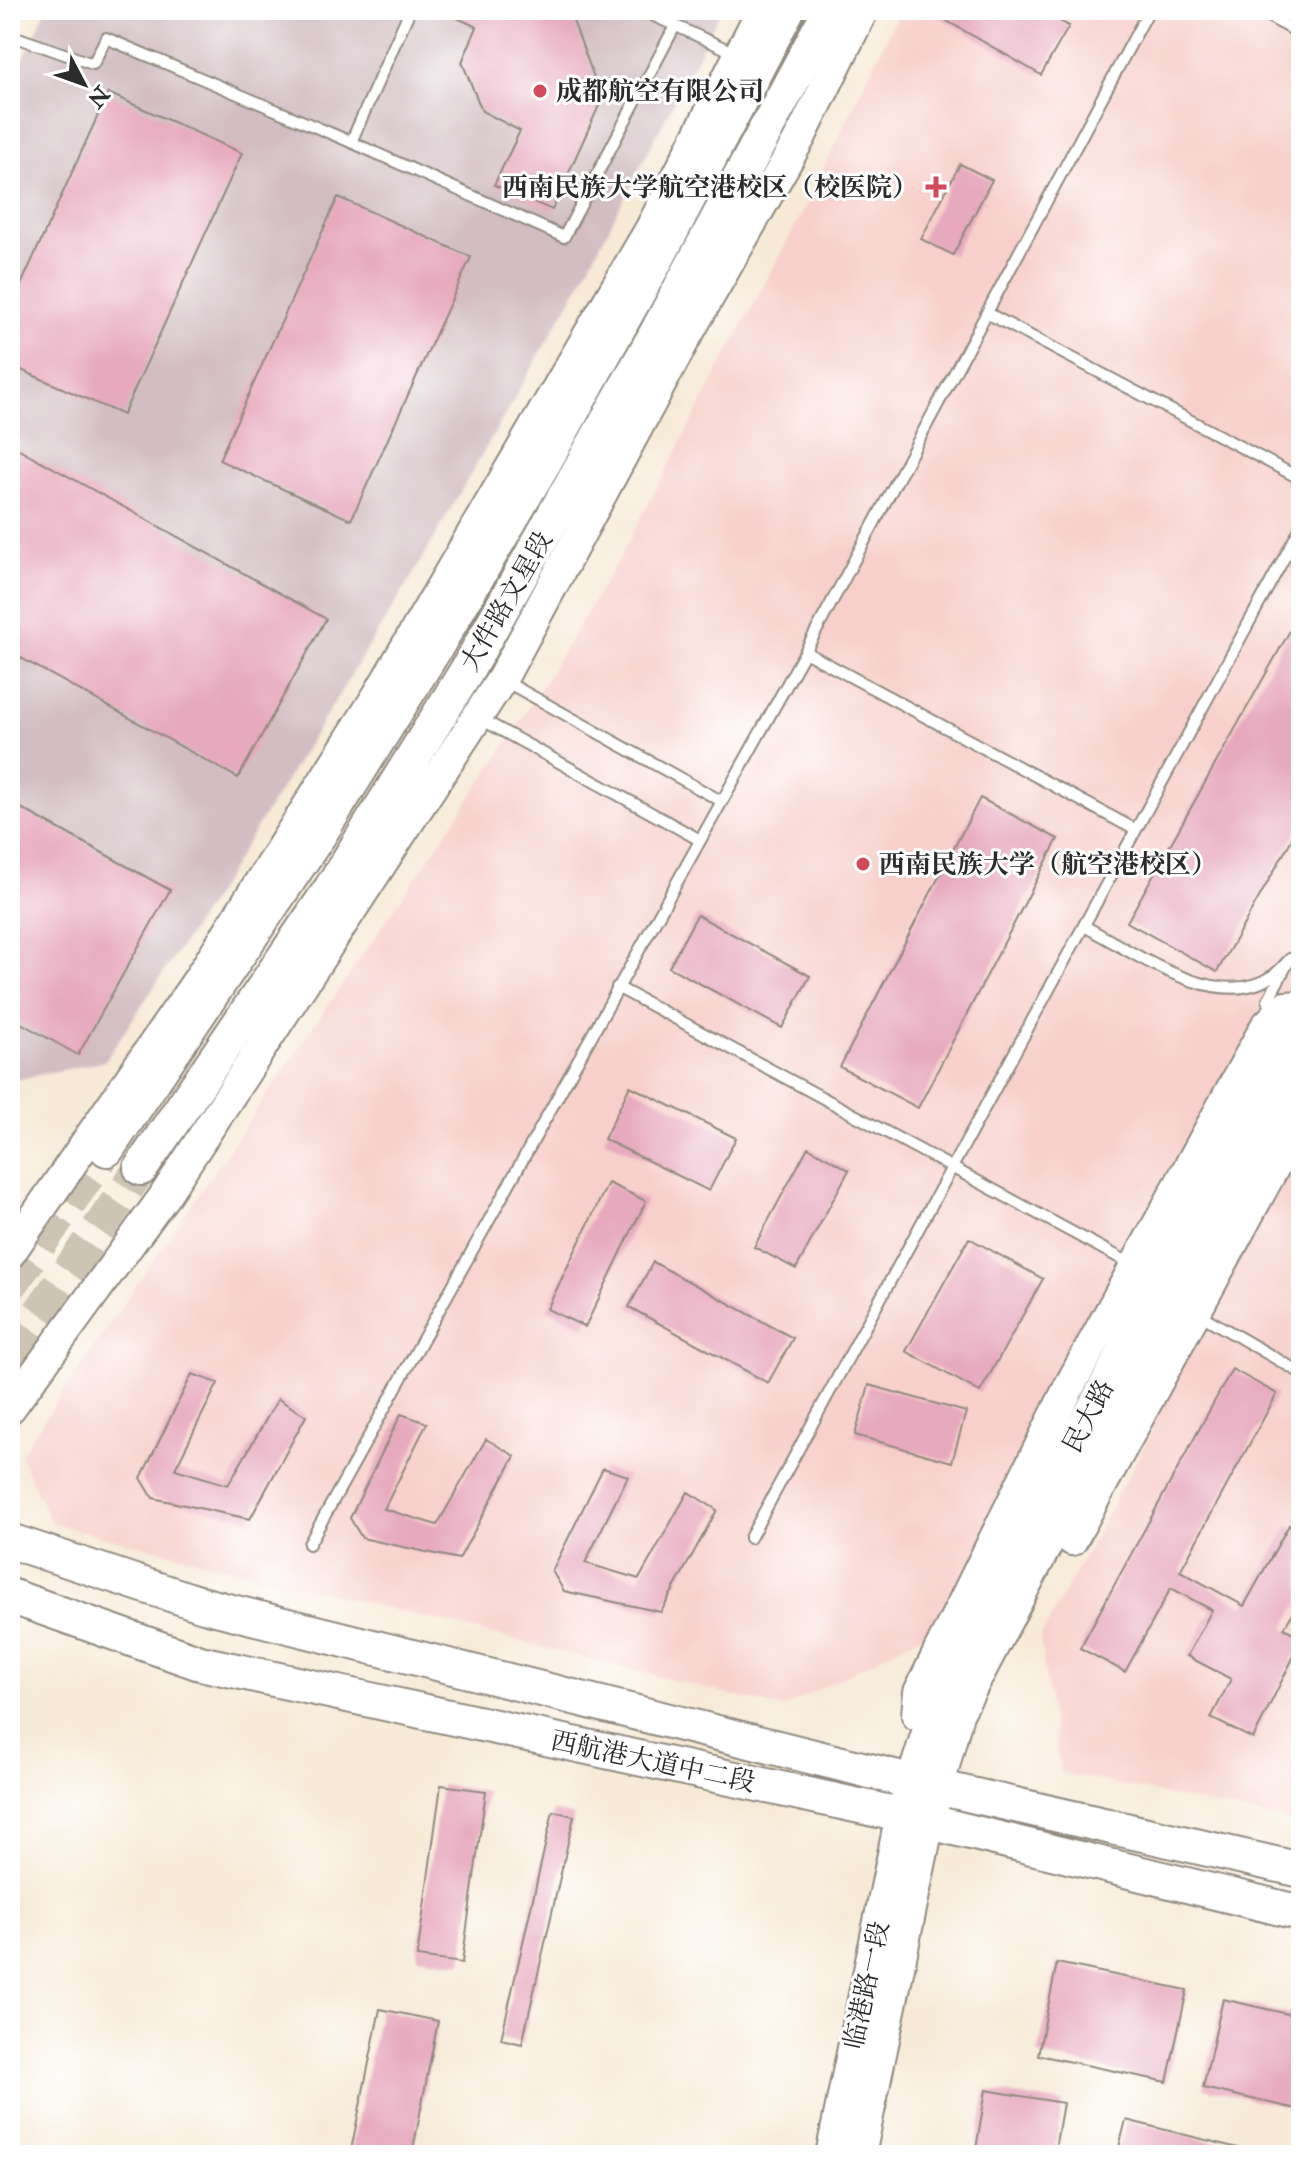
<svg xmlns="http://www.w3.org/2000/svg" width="1311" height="2165" viewBox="0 0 1311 2165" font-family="'IM FELL Double Pica','Noto Serif SC',serif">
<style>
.built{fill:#f7d0cb}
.industrial{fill:#d2bec2}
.building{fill:#e7a9be}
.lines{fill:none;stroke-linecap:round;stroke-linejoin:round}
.primary-tunnel{stroke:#cec4b4;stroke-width:34;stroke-dasharray:34 17;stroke-linecap:butt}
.lane-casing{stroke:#918a80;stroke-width:14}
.secondary-casing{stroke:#918a80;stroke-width:34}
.primary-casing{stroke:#918a80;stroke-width:38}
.lane{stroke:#fff;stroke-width:10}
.secondary{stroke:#fff;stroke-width:30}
.primary{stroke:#fff;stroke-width:34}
.poi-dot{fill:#d1495b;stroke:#fff;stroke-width:3}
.labels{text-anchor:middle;stroke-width:6;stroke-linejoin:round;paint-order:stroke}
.poi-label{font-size:26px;font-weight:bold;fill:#2b2b2b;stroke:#fff;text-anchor:start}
.street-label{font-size:26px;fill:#2b2b2b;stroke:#fff}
</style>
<rect width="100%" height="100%" fill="#fff"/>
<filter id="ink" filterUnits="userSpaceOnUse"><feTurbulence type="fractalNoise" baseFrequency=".0125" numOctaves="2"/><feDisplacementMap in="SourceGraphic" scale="16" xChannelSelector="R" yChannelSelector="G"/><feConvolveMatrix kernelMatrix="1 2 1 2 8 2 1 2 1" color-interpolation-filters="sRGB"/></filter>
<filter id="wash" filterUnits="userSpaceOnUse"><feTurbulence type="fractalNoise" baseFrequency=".006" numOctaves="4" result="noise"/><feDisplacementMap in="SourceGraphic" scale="32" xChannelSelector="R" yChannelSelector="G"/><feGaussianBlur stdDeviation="1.8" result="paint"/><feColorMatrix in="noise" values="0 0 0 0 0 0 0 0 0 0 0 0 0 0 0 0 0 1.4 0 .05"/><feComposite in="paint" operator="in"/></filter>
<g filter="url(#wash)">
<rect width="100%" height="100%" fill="#f7ead6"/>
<path class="built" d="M900,10H1301V1029L934,1629L783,1708L51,1523L20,1455L501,753L621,556L802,213Z
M1301,1093V1824L1060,1772L1040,1638L1153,1429L1119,1411Z"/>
<path class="industrial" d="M46,10H721L580,284L411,578L218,890L105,1061L10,1081V88Z"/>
<g id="blocks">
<path class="building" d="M440,10H569L602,99L552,210L494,185L520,131L482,111L462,62L477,27Z
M928,10H1039L1069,26L1041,75Z
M108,93L242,153L123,415L10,365V309Z
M960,164L992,180L953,255L921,239Z
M338,197L471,257L351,520L219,460Z
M10,444L326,619L238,778L10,652Z
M1301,611V823L1217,972L1127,922Z
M980,798L1058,839L918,1108L840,1067Z
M10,802L170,890L78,1055L10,1017Z
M697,915L810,976L782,1028L669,967Z
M630,1086L736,1138L709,1191L604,1139Z
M808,1147L849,1170L796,1269L754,1247Z
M608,1183L646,1201L585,1327L547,1309Z
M969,1238L1043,1279L980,1392L906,1351Z
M653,1262L793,1338L768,1383L629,1307Z
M1232,1369L1277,1394L1180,1571L1244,1606L1289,1525L1301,1532V1599L1284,1628L1301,1637V1660L1294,1656L1253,1739L1211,1718L1231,1679L1187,1656L1212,1610L1171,1588L1125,1672L1080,1648Z
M192,1374L218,1383L175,1469L228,1485L278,1399L306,1416L250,1519L153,1498L141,1478Z
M869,1385L966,1412L952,1462L855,1435Z
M401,1414L427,1423L384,1509L437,1525L486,1439L515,1456L459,1559L362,1538L350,1518Z
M603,1468L628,1476L585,1563L639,1579L688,1492L717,1510L661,1612L564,1591L552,1571Z
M441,1785L486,1791L462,1963L417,1957Z
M553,1811L574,1816L522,2044L501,2039Z
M1057,1963L1187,1990L1167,2082L1038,2055Z
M1223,1999L1301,2017V2110L1203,2088Z
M380,2009L438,2021L412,2155H350Z
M986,2090L1063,2103L1054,2155H975Z
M1126,2120L1246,2150V2155H1117Z"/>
</g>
</g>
<g filter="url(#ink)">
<use href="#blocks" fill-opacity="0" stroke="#918a80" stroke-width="2"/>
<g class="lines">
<path class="primary-tunnel" d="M10,1286L107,1149
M10,1355L141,1168"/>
<defs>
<path id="lane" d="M410,10L351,142L564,237L675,26
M641,10L735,53
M1257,10L1301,34
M10,35L93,64L106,38L351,142
M987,313L1301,479
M805,652L1136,830
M503,680L721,801
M481,719L700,840
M1084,926C1132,951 1218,1014 1272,976C1279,972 1284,965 1290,959
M617,987L1133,1265
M1272,1012L1268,1000L1290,959L1301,957
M1199,1314L1301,1373
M750,1538L1301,527
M309,1544L805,652L1149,10"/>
<path id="secondary" d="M10,1253L198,980L378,695L651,228L762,10
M10,1408L163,1198L502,679L686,337L801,136L863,10
M1072,1540L1301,1117
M917,1715L919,1692L1069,1387L1266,1026L1285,1007L1301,1006
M831,2155L901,1815L936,1704L1295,1026
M860,2155L929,1822L958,1714L1301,1060"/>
<path id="primary" d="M107,1149L320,833L437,645L544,462L658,256L787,10
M141,1168L331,889L466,672L655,336L830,10
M10,1541L204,1605L910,1781L1301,1870
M10,1596L200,1663L901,1815L1301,1913"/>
</defs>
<use href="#lane" class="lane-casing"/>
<use href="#secondary" class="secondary-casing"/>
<use href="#primary" class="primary-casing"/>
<use href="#lane" class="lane"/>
<use href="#secondary" class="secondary"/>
<use href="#primary" class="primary"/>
</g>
</g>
<g class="poi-dot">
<circle cx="540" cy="91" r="8"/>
<path d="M932 175h8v8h8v8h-8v8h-8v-8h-8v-8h8z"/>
<circle cx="863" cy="864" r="8"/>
</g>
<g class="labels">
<g class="poi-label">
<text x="556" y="100">成都航空有限公司</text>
<text x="918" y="196" text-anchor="end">西南民族大学航空港校区（校医院）</text>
<text x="879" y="873">西南民族大学（航空港校区）</text>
</g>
<g class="street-label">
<text transform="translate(506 601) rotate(-60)" y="9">大件路文星段</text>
<text transform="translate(1088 1416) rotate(-62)" y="9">民大路</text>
<text transform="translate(653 1761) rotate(12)" y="9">西航港大道中二段</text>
<text transform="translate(866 1985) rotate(-78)" y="9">临港路一段</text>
</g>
</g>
<rect width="1311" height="2165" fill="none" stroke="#fff" stroke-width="40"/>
<g transform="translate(84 84) rotate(131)" stroke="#ffffff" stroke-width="6" paint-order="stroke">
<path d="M0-6L14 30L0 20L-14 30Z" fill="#2b2b2b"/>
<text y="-12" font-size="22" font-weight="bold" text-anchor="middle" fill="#2b2b2b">N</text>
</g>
</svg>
